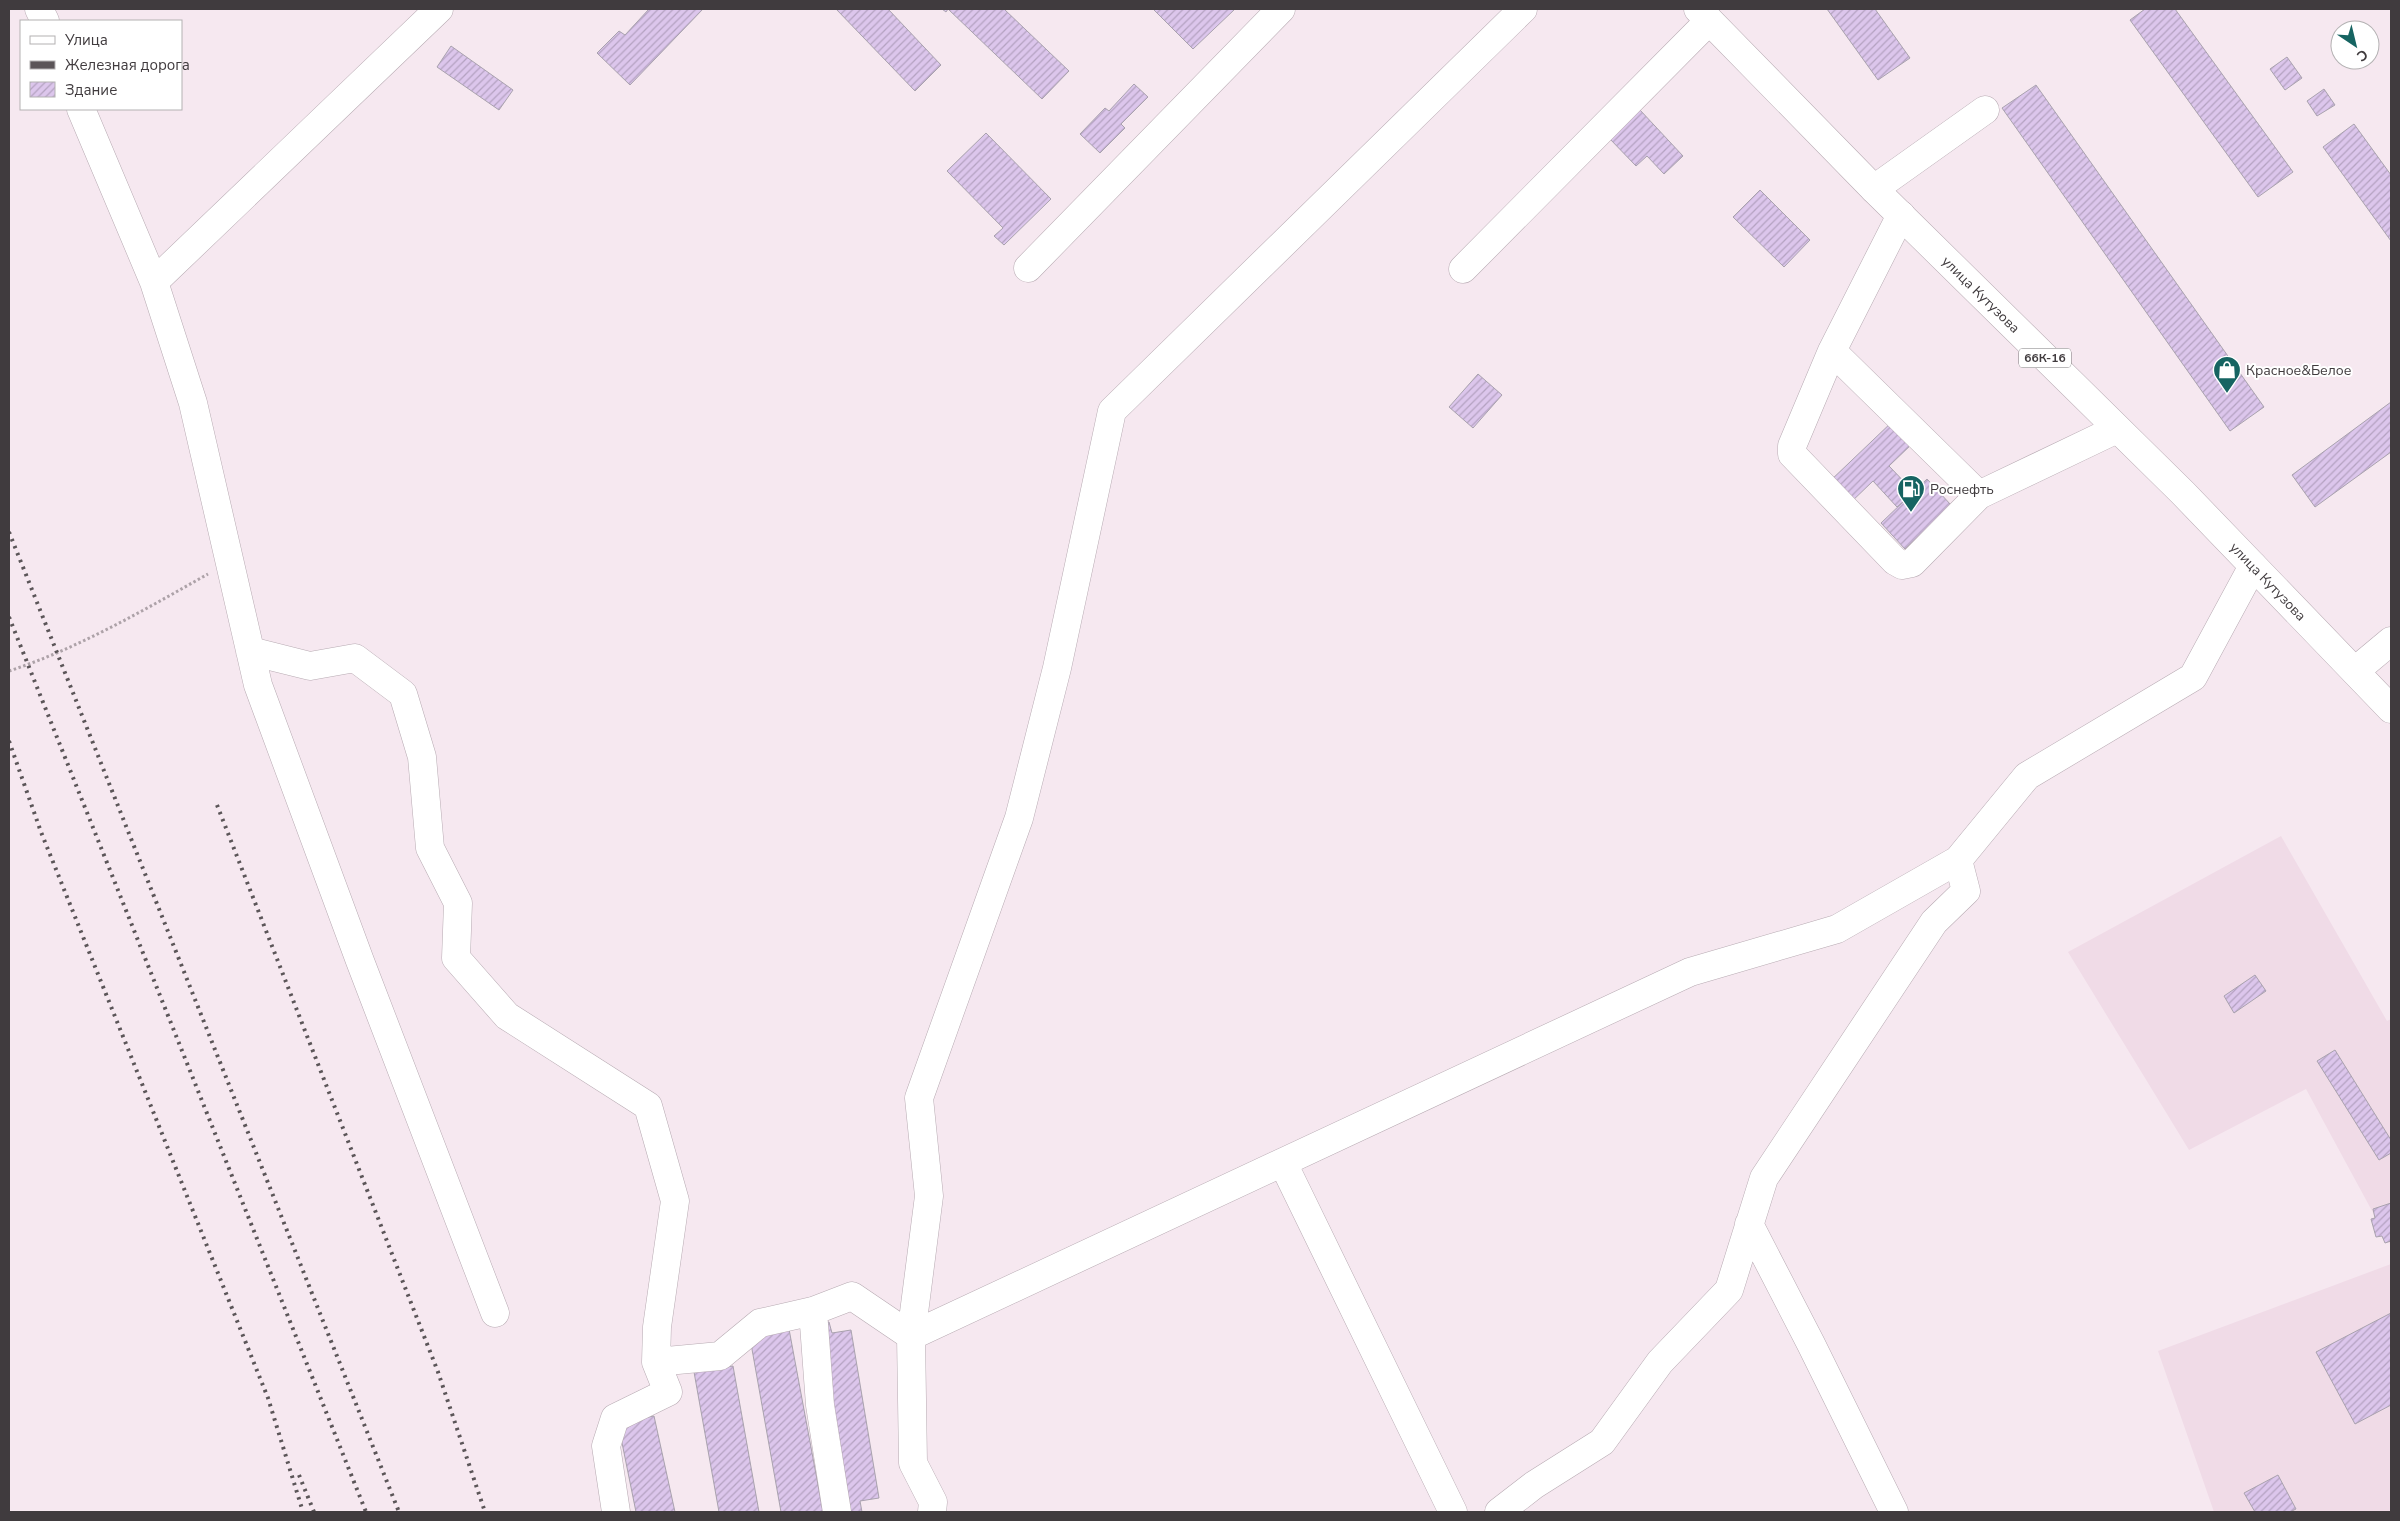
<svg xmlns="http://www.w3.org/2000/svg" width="2400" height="1521" viewBox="0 0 2400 1521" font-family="'Nunito Sans',sans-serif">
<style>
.built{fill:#f0dbe7}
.building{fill:url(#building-hatch);stroke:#a9a2ae}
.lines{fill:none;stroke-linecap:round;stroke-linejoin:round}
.minor-casing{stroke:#b7aab2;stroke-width:29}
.major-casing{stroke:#b7aab2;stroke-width:29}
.path{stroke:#ada2a8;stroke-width:3;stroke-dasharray:2.5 2.5;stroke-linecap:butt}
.minor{stroke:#fff;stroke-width:28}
.major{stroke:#fff;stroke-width:28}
.rail{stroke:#5b5558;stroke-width:4;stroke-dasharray:2.5 5;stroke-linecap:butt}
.labels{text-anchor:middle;stroke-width:4;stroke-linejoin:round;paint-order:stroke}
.shield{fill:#fff;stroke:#797678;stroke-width:1}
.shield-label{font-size:12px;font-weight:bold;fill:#403b3e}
.street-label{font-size:14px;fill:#403b3e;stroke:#fff}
.poi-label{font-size:14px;fill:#403b3e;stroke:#fff;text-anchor:start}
</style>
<defs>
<pattern id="building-hatch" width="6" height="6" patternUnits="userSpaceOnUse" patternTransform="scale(1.25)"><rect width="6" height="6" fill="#dcc6ec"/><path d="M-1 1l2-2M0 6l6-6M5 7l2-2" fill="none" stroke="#b4a2c1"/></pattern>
</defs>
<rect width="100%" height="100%" fill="#f6e8f0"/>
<path class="built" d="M2281,836L2387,1021L2391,1019V1246L2306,1089L2189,1150L2068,952Z
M2391,1264V1512H2214L2158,1351Z"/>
<path class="building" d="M649,9H703L630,85L597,53L619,31L625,35Z
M836,9H888L941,65L915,91Z
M942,9H1004L1069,71L1042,99L948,9L946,12Z
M1153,9H1235L1193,49Z
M1827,9H1875L1910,58L1878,80Z
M2145,9H2175L2293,172L2258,197L2130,20Z
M451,46L513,90L499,110L437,67Z
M2287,57L2302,78L2285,90L2270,69Z
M1134,84L1148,97L1121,124L1125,128L1100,153L1080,134L1105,108L1109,111Z
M2036,85L2264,407L2230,431L2002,108Z
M2324,89L2335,105L2317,116L2307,101Z
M1640,110L1683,156L1664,174L1647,156L1636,166L1609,138Z
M2354,124L2391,175V241L2323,147Z
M986,133L1051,199L1004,245L994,236L1003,228L947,171Z
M1760,190L1810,240L1784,267L1733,217Z
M1478,374L1502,395L1473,428L1449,407Z
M2391,402V452L2315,507L2292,475Z
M1894,420L1914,442L1889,466L1914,492L1897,507L1873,481L1848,505L1828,483Z
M1927,479L1951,505L1905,549L1881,523Z
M2255,975L2266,991L2234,1013L2224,996Z
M2335,1050L2391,1140V1153L2379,1160L2317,1061Z
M2391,1203V1241L2385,1243L2382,1236L2376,1237L2371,1219L2375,1218L2373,1209Z
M2391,1313V1405L2355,1424L2316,1352Z
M829,1322L832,1333L851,1330L879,1498L860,1501L862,1512H841L808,1325Z
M789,1329L823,1512H781L750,1338Z
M733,1366L759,1512H719L694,1372Z
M654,1416L675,1512H636L618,1423Z
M2278,1475L2296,1509L2290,1512H2255L2244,1493Z"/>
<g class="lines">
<defs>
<path id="minor" d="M39,9L45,21
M81,109L154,282L193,403L258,685L360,961L495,1313
M1874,189L1985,110
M1901,215L1832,351L1979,495L2117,429
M1028,268L1281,9
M1463,269L1709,21
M154,282L439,9
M1832,351L1792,446V454L1895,561L1902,565L1912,563L1979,495
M250,651L310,666L355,658L403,694L422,757L430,848L458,903L456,958L507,1016L648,1106L675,1201L657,1327L656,1362L720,1356L760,1323L813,1311L852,1296L911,1336L1690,972L1837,929L1958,860L2027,776L2193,677L2253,566
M2355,671L2391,641
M1283,1163L1453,1512
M1749,1224L1811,1344L1894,1512
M813,1311L820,1405L837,1512
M616,1512L606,1446L615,1418L668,1392L656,1362
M932,1512L933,1502L913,1463L911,1336L929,1196L919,1098L1019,818L1057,668L1112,411L1523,9
M1499,1512L1534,1485L1602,1442L1660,1362L1729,1290L1764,1178L1934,922L1966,891L1958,860"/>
<g id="major">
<path id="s1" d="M1698,9L1874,189L2183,493L2391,709"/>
</g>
</defs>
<use href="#minor" class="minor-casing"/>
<use href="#major" class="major-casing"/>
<path class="path" d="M9,671C79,648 144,610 208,574"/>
<use href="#minor" class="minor"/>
<use href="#major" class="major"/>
<path class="rail" d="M9,532L399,1512
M9,617L366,1512
M9,741L41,832L268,1398L303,1512
M217,805L438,1372L485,1512
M299,1475L314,1512"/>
</g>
<defs>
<symbol id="shop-pin" viewBox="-11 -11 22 30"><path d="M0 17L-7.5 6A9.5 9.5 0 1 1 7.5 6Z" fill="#166462" stroke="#fff"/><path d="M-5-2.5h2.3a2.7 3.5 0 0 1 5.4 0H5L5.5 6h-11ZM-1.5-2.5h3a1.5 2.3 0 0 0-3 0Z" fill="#fff"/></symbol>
<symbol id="fuel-pin" viewBox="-11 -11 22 30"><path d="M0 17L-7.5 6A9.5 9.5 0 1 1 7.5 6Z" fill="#166462" stroke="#fff"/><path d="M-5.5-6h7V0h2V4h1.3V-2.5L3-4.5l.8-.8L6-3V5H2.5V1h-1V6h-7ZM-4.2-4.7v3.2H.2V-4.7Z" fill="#fff"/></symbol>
</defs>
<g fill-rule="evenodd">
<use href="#shop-pin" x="2211" y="354" width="32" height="43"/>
<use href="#fuel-pin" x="1895" y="473" width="32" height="43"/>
</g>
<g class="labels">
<rect class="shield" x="2019" y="348.5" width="52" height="19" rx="4"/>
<g class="shield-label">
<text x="2045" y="362">66К-16</text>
</g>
<g class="street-label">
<text dy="5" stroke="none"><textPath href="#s1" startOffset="402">улица Кутузова</textPath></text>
<text dy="5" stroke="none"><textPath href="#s1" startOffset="808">улица Кутузова</textPath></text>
</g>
<g class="poi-label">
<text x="2246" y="375">Красное&amp;Белое</text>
<text x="1930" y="494">Роснефть</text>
</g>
</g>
<rect width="2400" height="1521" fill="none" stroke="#403b3e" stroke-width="20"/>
<rect x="20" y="20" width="162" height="90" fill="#ffffff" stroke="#b3b1b2"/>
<rect x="30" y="36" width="25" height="8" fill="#ffffff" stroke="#b3b1b2"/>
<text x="65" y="45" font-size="15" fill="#403b3e">Улица</text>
<rect x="30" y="61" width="25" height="8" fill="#5b5558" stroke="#b3b1b2"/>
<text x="65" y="70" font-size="15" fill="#403b3e">Железная дорога</text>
<rect x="30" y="82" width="25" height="15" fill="url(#building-hatch)" stroke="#b3b1b2"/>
<text x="65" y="95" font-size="15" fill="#403b3e">Здание</text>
<g transform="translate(2355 45) rotate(145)"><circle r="24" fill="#ffffff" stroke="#b3b1b2"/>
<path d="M0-4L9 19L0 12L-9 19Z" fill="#166462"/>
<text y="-8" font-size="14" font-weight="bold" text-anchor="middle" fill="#403b3e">С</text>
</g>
</svg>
